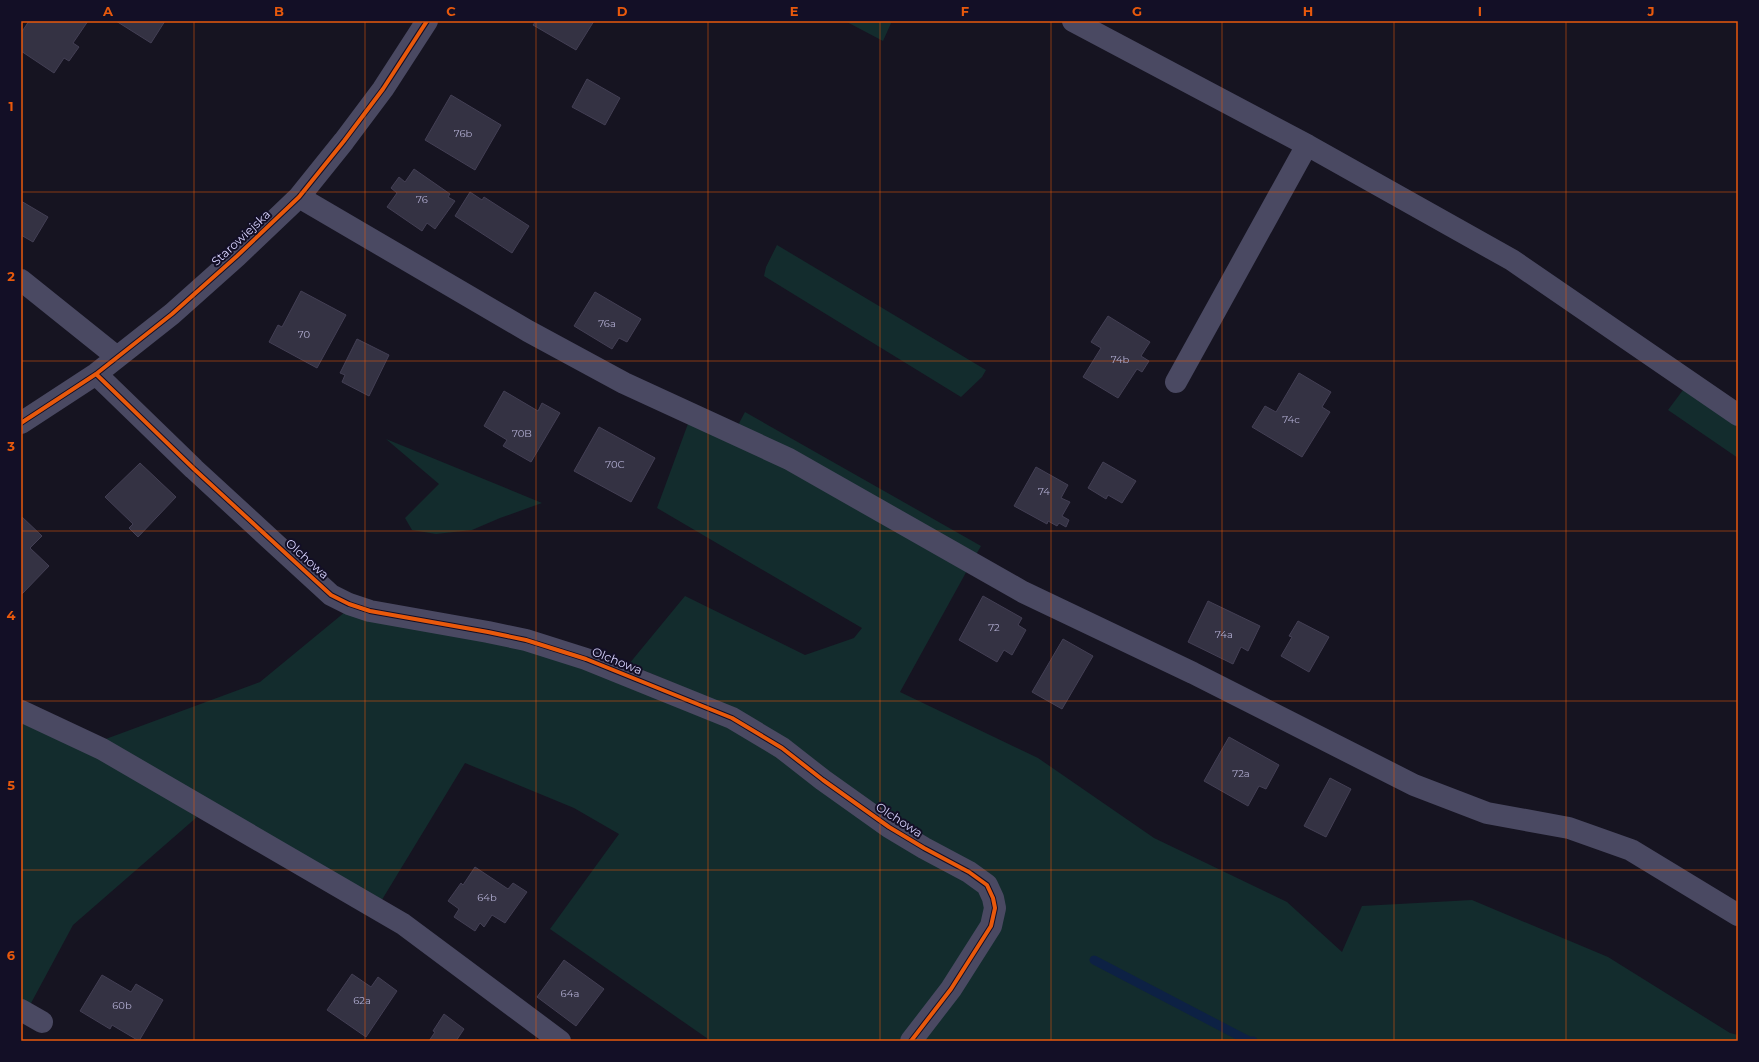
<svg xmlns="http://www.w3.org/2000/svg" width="1759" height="1062" viewBox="0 0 1759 1062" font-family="Montserrat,sans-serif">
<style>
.green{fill:#132c2d}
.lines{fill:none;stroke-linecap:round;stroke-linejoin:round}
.stream{stroke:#0d2144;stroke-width:9}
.building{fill:#343243;stroke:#433f54}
.minor{stroke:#4a4962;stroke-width:22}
.cycleway-casing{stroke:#130f26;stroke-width:6}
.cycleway{stroke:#e8590c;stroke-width:4}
.grid{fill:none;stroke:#e8590c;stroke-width:1;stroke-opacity:0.55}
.labels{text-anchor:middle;stroke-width:4;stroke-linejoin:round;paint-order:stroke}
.number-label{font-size:10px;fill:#b0acd0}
.street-label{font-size:12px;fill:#d9d4ff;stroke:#130f26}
.neatline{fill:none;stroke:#e8590c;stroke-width:1.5}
.grid-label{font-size:13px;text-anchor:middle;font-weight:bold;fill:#e8590c}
</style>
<rect width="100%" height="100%" fill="#161421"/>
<path class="green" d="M845,21H892L883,41Z
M777,245L986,370L982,377L961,397L764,276L766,267Z
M1686,386L1738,422V458L1668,410Z
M745,412L981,546L974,558L736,429Z
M689,421L788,464L969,567L900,692L1038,758L1154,838L1287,902L1342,952L1362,906L1472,900L1608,957L1730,1033L1738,1035V1041H711L550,929L619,834L574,808L465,763L380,903L103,740L260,682L345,612L516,646L718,702L629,664L685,596L805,655L854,638L862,628L657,508Z
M386,439L542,503L500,518L472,530L436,534L412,530L405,518L439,484Z
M21,722L100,754L197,817L73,925L30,1005L21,1000Z"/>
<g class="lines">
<path class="stream" d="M1094,960L1249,1041H1253"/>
</g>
<path class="building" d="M29,21H88L73,43L79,47L69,61L64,58L54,73L21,51V33Z
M116,21H165L151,43Z
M536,21H594L576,50L533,25Z
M587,79L620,98L605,125L572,107Z
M451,95L501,125L475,170L425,140Z
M414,169L450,194L448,197L455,201L435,229L427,223L422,231L387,207L397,193L391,188L399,177L405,182Z
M470,192L482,200L484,197L529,226L512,253L455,216Z
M21,201L48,217L33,242L21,235Z
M301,291L346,315L317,368L269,342L278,325L282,327Z
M595,292L641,319L627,342L619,338L612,349L574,326Z
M1108,316L1150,342L1141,356L1149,361L1142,372L1137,369L1118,398L1083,377L1101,348L1091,342Z
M357,339L389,355L369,396L342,382L345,375L340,373Z
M1299,373L1331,392L1322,407L1330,412L1302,457L1252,427L1265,406L1276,412Z
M504,391L538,411L542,403L560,413L531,462L503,446L507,440L484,426Z
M599,427L655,458L631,502L574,471Z
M1103,462L1136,481L1122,503L1108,495L1106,499L1088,488Z
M140,463L176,497L138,537L129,528L133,524L105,497Z
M1036,467L1068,485L1061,498L1070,502L1062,516L1069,520L1066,527L1059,523L1057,526L1048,521L1047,524L1014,506Z
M21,516L42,536L30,548L49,566L21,595Z
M983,596L1022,618L1018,625L1026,630L1012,655L1004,650L997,662L959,640Z
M1208,601L1260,626L1248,651L1241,647L1233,664L1188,642Z
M1298,621L1329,637L1309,672L1281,656L1292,637L1289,636Z
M1063,639L1093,656L1062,709L1032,692Z
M1229,737L1279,765L1266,789L1259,786L1248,806L1204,781Z
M1330,778L1351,789L1326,837L1304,826Z
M475,867L508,889L513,883L527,892L505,923L492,915L484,927L480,923L475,931L454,917L459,909L448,901L461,883L463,885Z
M564,960L604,989L576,1026L537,997Z
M352,974L371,987L378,977L397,991L366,1037L327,1010Z
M102,975L131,992L136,984L163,1000L139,1041L112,1025L110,1029L80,1011Z
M444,1014L464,1029L456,1041H429L435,1032L433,1031Z"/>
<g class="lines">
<path class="minor" d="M1073,21L1307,145L1512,260L1738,415
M299,197L528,331L624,383L789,459L1023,592L1193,673L1414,785L1487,813L1569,828L1631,850L1738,915
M21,280L117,357
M96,374L194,469L331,595L349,604L370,611L488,632L526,640L586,659L732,718L782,748L823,780L889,827L924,848L969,872L987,885L993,898L995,908L991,926L951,989L911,1041
M1176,382L1307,145
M21,423L96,374L172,314L237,256L299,197L344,141L383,89L427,21
M21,711L102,749L403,924L560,1041
M21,1010L42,1022"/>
<defs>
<path id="cycleway" d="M96,374L194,469L331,595L349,604L370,611L488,632L526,640L586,659L732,718L782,748L823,780L889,827L924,848L969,872L987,885L993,898L995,908L991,926L951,989L911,1041
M21,423L96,374L172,314L237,256L299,197L344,141L383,89L427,21"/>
</defs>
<use href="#cycleway" class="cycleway-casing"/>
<use href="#cycleway" class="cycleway"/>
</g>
<path class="grid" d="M194,21V1041M365,21V1041M536,21V1041M708,21V1041M880,21V1041M1051,21V1041M1222,21V1041M1394,21V1041M1566,21V1041M21,192H1738M21,361H1738M21,531H1738M21,701H1738M21,870H1738"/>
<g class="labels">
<g class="number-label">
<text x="463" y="137">76b</text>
<text x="422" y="203">76</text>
<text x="607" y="327">76a</text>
<text x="304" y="338">70</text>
<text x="1120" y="363">74b</text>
<text x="1291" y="423">74c</text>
<text x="522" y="437">70B</text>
<text x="615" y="468">70C</text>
<text x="1044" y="495">74</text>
<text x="994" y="631">72</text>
<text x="1224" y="638">74a</text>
<text x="1241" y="777">72a</text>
<text x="487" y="901">64b</text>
<text x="570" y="997">64a</text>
<text x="362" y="1004">62a</text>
<text x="122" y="1009">60b</text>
</g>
<g class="street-label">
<text transform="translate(241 238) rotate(-43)" y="4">Starowiejska</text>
<text transform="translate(307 559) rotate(42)" y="4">Olchowa</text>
<text transform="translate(617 661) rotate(22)" y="4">Olchowa</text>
<text transform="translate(899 820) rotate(33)" y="4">Olchowa</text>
</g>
</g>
<rect width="1759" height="1062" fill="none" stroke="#130f26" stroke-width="44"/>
<rect x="22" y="22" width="1715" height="1018" class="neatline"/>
<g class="grid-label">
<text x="108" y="16">A</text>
<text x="279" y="16">B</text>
<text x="451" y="16">C</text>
<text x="622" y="16">D</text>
<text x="794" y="16">E</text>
<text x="965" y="16">F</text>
<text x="1137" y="16">G</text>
<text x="1308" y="16">H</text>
<text x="1480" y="16">I</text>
<text x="1651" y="16">J</text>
<text x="11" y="111">1</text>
<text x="11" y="281">2</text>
<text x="11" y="451">3</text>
<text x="11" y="620">4</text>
<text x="11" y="790">5</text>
<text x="11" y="960">6</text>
</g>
</svg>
